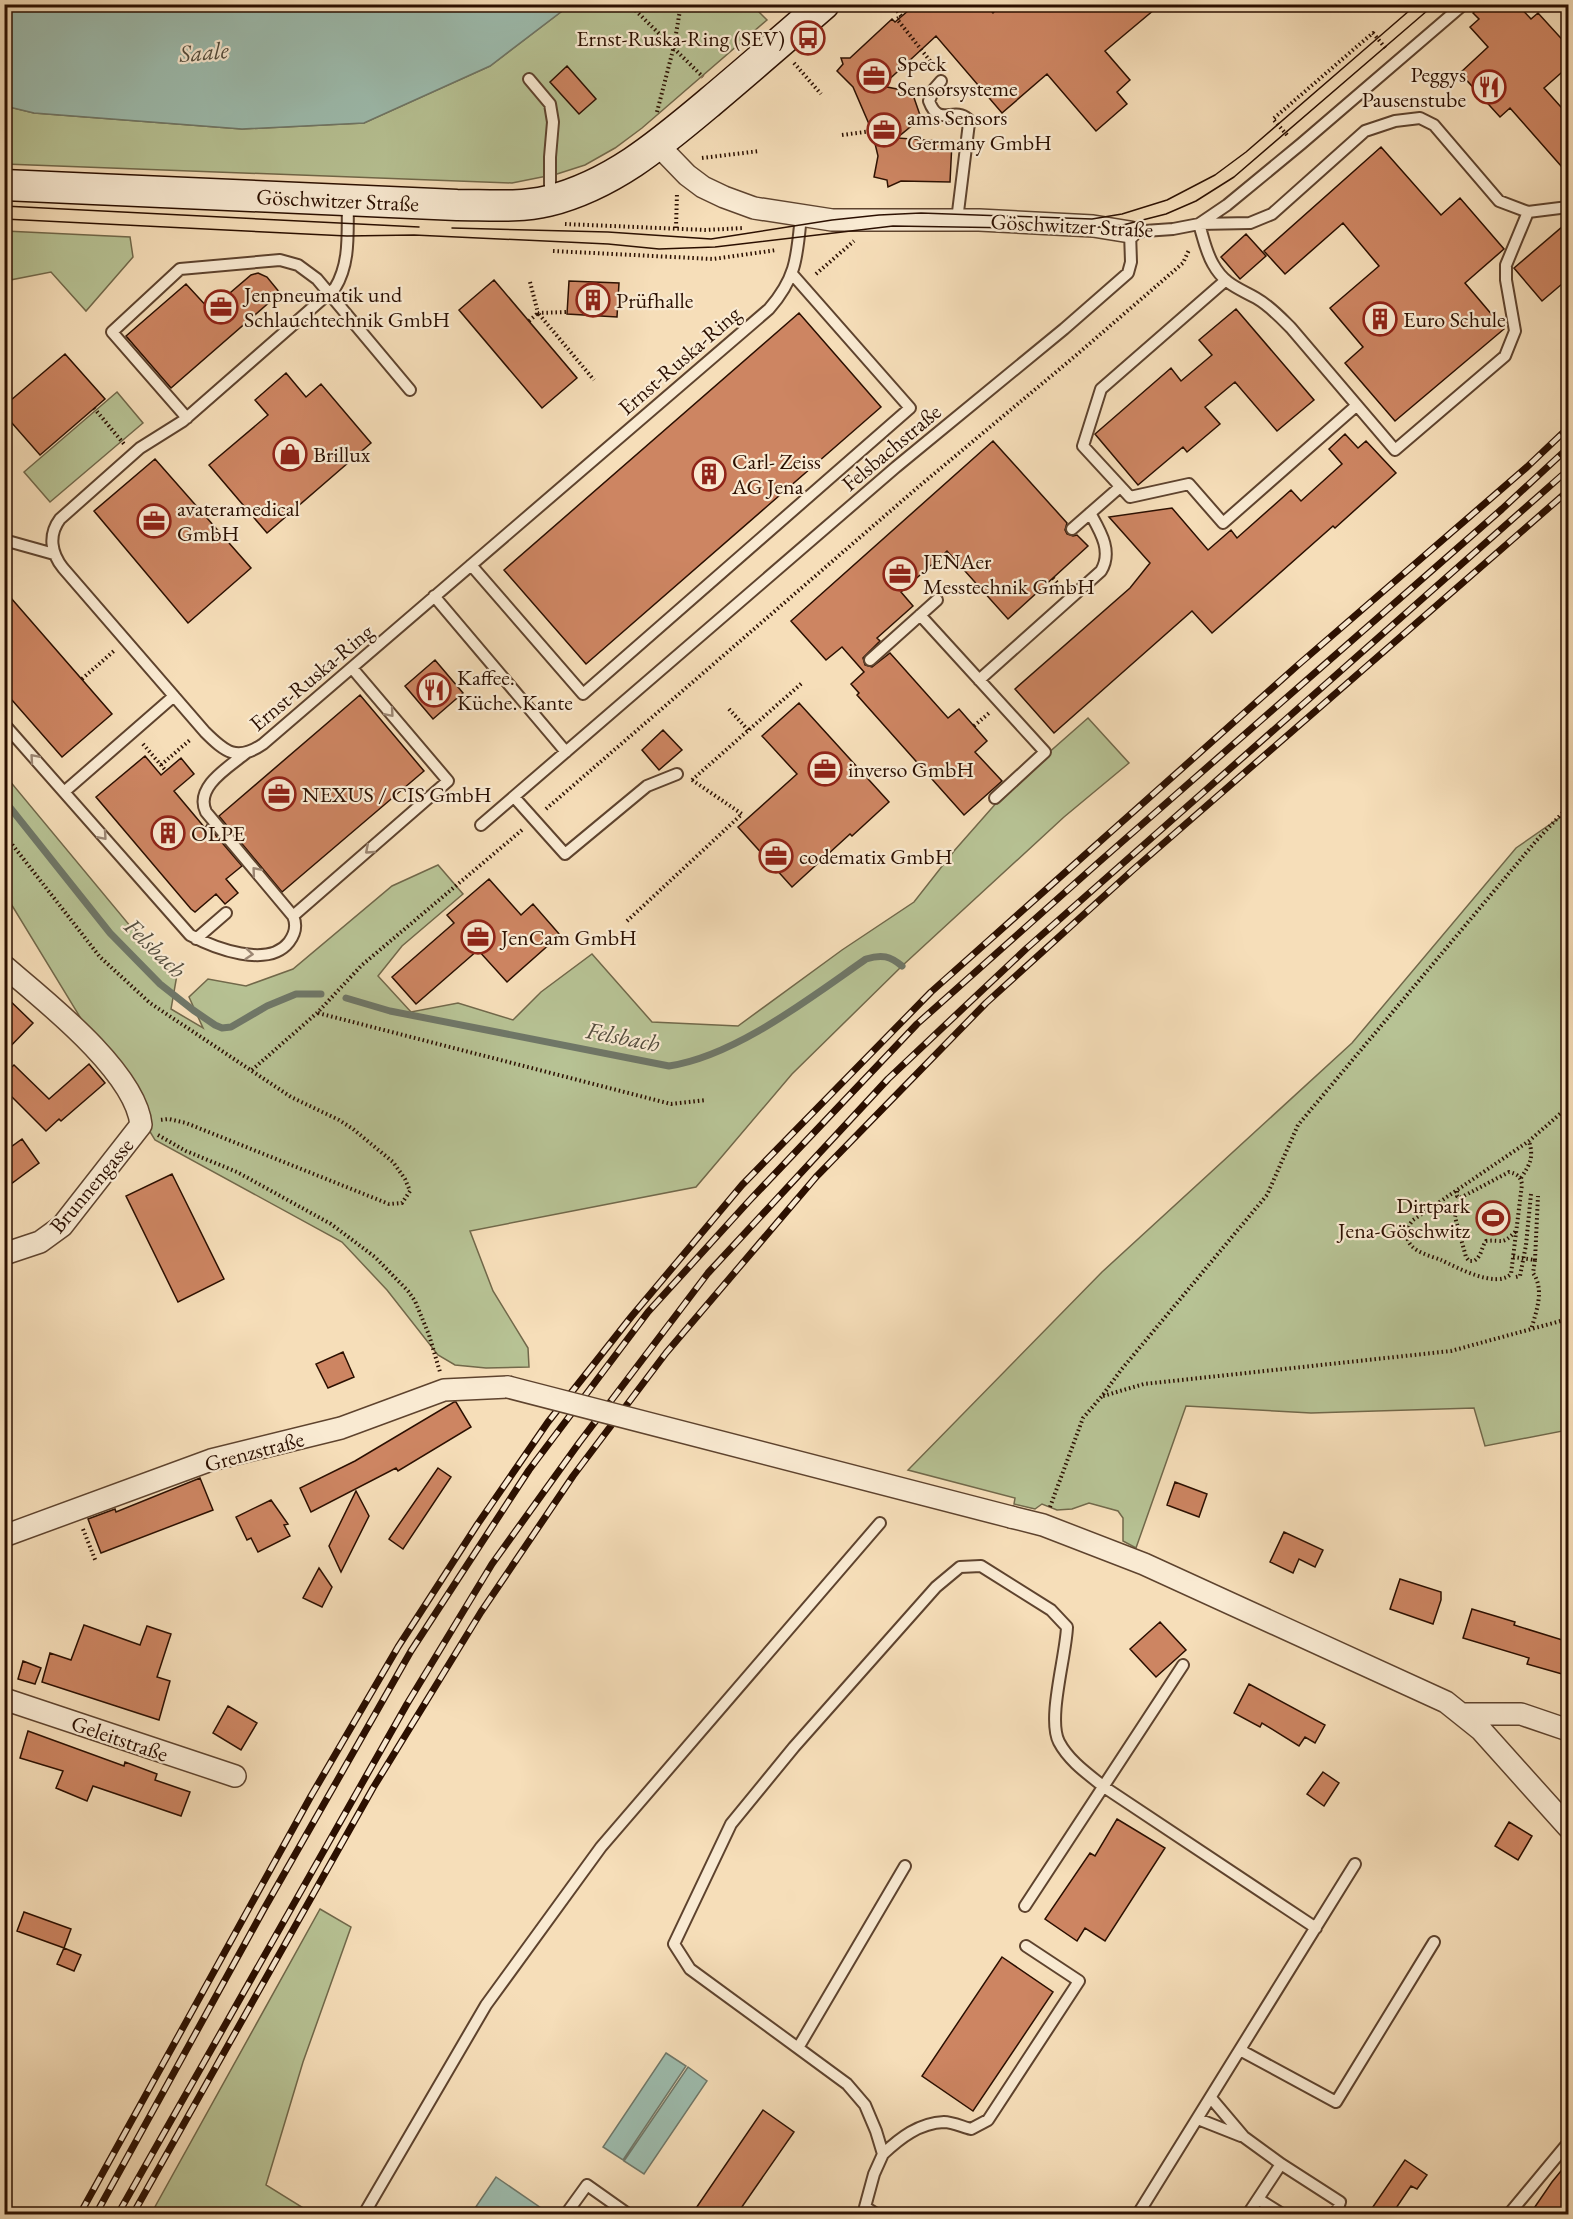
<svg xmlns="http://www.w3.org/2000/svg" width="1573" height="2219" viewBox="0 0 1573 2219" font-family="'EB Garamond',serif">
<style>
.green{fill:#b7c294;stroke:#71684a;stroke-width:1.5}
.water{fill:#9dbcae;stroke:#6f7768;stroke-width:1.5}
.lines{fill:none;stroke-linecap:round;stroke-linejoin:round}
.stream{stroke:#6f7768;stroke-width:7}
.building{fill:#cd8562;stroke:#2b0f00;stroke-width:1.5}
.service-casing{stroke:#5e432e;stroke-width:14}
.minor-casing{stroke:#5e432e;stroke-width:24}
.secondary-casing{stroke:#2b0f00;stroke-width:33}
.path{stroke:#2b0f00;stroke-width:4;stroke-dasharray:1.5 3;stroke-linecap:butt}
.service{stroke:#f9ead2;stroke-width:10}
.minor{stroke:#f9ead2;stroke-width:21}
.secondary{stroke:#f9ead2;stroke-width:30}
.tram{stroke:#2b0f00;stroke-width:1.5}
.rail-casing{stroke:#2b0f00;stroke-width:7}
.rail{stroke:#f9ead2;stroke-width:4.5;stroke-dasharray:14;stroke-linecap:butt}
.minor-bridge-casing{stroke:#5e432e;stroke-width:24;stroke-linecap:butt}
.minor-bridge{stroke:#f9ead2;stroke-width:21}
.oneway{stroke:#9c8774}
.labels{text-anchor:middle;stroke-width:4.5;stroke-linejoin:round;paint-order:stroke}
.poi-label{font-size:22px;fill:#2b0f00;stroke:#f9ead2;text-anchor:start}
.street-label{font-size:22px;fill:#2b0f00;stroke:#f9ead2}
.water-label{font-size:24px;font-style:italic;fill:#534c3d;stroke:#f9ead2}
</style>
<rect width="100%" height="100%" fill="#f6deb9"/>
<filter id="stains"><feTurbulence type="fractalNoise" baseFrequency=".00333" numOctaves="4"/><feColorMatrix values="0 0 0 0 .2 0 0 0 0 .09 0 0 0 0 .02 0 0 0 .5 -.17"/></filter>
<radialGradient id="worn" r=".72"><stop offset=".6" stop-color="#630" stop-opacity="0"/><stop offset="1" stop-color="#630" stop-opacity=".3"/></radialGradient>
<path class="green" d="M128,5H259L246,9Z
M570,5H752L767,20L642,128L615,148L585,165L557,174L512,183L5,164V106L34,113L242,129L364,123L490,66Z
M5,231L130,237L133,257L86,311L51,272L5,281Z
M117,392L143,423L50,502L24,472Z
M1088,718L1129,763L1064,817L902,966L792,1074L696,1187L470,1231L493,1291L528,1348L529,1367L486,1368L455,1365L438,1355L387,1290L342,1242L155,1140L5,894L4,774L150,950L178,969L171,1009L203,1028L189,997L208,979L246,986L293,969L392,886L438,865L463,894L402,946L378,976L411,1012L458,1003L513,1020L541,992L592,954L652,1022L738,1026L842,950L914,902L954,851L1013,784Z
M1568,812V1430L1485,1446L1474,1408L1311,1413L1186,1406L1136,1548L1123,1541V1518L1118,1511L1089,1503L1072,1509L1057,1510L1042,1504L1035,1509L1014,1504L1015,1498L908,1470L1102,1272L1352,1043L1516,848Z
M320,1909L351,1927L303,2062L266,2185L313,2214H151Z"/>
<path class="water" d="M128,4L245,9L259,4L570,5L490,66L364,123L242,129L34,113L5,106V5Z
M666,2053L686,2066L623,2160L603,2147Z
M688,2067L707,2081L644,2174L624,2161Z
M496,2177L541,2208L537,2214H471Z"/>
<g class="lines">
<path class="stream" d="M4,800L110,933L160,984L193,1010L215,1025L222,1028L231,1027L267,1006L296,994H321
M346,998L390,1011L669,1066C736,1056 811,997 866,959C882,954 890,956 902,966"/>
</g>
<path class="building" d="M916,4H985L993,13L1002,4H1161L1105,51L1130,80L1117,92L1127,104L1096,131L1047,74L1002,113L936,36L882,86L912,92L921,118L897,138L952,142L950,182L901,181L888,187L887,180L874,177L878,156L872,131L853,87L837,71L843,64L841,58H850L892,19L895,22Z
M1482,4H1517L1531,19L1538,13L1569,47V66L1544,88L1569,116V175L1510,108L1500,117L1460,73L1488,47L1470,27L1479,19L1473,13Z
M567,66L596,99L579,114L550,82Z
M1381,147L1441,215L1460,198L1504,249L1465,283L1504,329L1395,421L1345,363L1363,347L1330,308L1379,266L1343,223L1285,274L1264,251Z
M1569,221V278L1542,301L1514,268Z
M1246,234L1266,256L1240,279L1221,257Z
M258,273L267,277L280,293L171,388L126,336L186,284L210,310L251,275Z
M494,280L577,378L542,408L459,310Z
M569,281L619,283L617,317L567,314Z
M1236,309L1314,400L1277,431L1235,382L1205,407L1220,424L1187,452L1183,447L1138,485L1095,434L1171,368L1181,381L1212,355L1199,340Z
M799,313L881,407L586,664L504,570Z
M65,354L105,399L40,455L4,414V406Z
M286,373L306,397L321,384L371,443L267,533L209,465L268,415L255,400Z
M1345,434L1358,448L1366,441L1396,473L1335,528L1333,526L1212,633L1192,611L1054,733L1015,689L1130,588L1150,563L1109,517L1172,508L1208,550L1231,530L1237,538L1291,490L1301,501L1342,464L1329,449Z
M993,441L1067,523L1065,530L1067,534L1073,536L1077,535L1088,546L1008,619L947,551L901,592L913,606L877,638L880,641L863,658L865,665L872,667L890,653L948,718L959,709L987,741L975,752L1002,781L964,815L857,695L859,693L851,684L864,672L842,647L826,660L791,621Z
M155,459L251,568L188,623L94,511Z
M4,590L112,714L62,757L4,691Z
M435,660L463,693L433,719L405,686Z
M360,695L424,771L282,892L219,816Z
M799,703L889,802L852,836L850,834L792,887L738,827L797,774L762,736Z
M663,730L682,750L659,770L642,750Z
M145,756L161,775L181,758L194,774L174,791L205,828L207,825L242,866L226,879L238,893L225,904L216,894L195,912L191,909L96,797Z
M489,879L521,915L533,904L560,935L507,982L478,950L416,1004L392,977L454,923L447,915Z
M4,995L33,1023L4,1053Z
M89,1064L105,1083L61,1121L59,1119L46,1131L4,1089V1074L14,1065L49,1099Z
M22,1139L39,1163L11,1184L4,1174V1152Z
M172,1174L224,1279L178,1302L126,1196Z
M343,1352L354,1377L328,1388L316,1364Z
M454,1402H456L471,1427L398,1471L396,1468L311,1512L300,1488L355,1461Z
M438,1468L451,1477L403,1549L389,1539Z
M200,1478L213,1510L101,1553L88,1519L115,1509L116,1512Z
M1175,1482L1207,1494L1199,1517L1167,1505Z
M356,1491L369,1516L341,1572L329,1546Z
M271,1500L288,1524L284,1525L290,1536L258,1552L251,1538L247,1540L236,1517Z
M1284,1532L1323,1550L1315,1567L1299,1559L1293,1573L1270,1562Z
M319,1568L332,1587L322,1607L303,1598Z
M1400,1579L1441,1592V1600L1433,1624L1390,1609Z
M1472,1609L1515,1622L1514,1625L1569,1642V1676L1527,1664L1529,1658L1463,1638Z
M1160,1622L1186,1650L1156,1677L1130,1649Z
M84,1625L140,1645L147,1626L171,1634L157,1677L170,1681L159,1720L42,1682L50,1653L71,1660Z
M23,1661L41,1668L35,1684L18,1679Z
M1249,1684L1325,1725L1315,1743L1305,1737L1299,1746L1262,1723L1260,1727L1234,1713Z
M228,1706L257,1723L241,1750L213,1733Z
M28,1731L124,1766L125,1762L157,1774L155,1780L190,1792L181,1816L93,1786L87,1801L56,1788L63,1771L20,1758Z
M1323,1772L1339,1783L1324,1806L1307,1794Z
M1117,1819L1165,1848L1105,1941L1085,1928L1077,1941L1045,1919L1090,1853L1095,1856Z
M1509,1822L1532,1836L1518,1860L1495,1846Z
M24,1912L71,1929L64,1948L17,1931Z
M64,1948L81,1955L74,1971L57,1964Z
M1002,1957L1053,1992L973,2111L922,2076Z
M763,2110L794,2132L737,2214H692Z
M1405,2160L1427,2175L1417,2189L1411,2186L1392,2214H1368Z
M1569,2161V2214H1530L1552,2182Z"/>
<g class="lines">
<defs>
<path id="service" d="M529,79L550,104L553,122L550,157V197
M941,81L934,89L929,101C939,128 953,106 968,119L969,123L957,220
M348,202C347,231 351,262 335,288L183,421L140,448L60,519C48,535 51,553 63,568L205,732C225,752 237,762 263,744L769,309C797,277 797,256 801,215
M1528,212L1499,201L1434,125L1420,118L1395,121L1365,131L1272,214L1250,223L1199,224C1203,237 1206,252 1213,264C1224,284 1238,288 1256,298C1270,306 1280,317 1291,328L1395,450L1505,356L1515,331L1506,280V265L1528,212L1568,207
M1226,280L1101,389L1083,446L1130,497L1189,484L1223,523L1356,406
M187,418L112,332L180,269L280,260L298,265L317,279L410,390
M1072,529L1120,487
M4,540L54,554
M471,565L583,694L910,408L793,275
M434,596L566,752
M920,615L1045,752L995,798
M870,660L937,600
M979,680L1101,571C1113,551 1100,531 1090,513
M4,724L190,935C214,948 268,969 289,942C295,934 297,925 293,916L206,812C194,787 229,767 246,753
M64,792L174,696
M514,797L565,854L647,786L677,774
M481,825L896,467L1064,329L1128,273L1131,262L1130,232L1173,229L1199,224L1227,205L1301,144L1464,4
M293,916L448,781L352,668
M196,939L226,913
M1025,1906L1183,1665
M798,2048L690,1969L674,1944L731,1824L794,1747L936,1587L960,1567L981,1566L1051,1610L1067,1627C1066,1656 1047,1719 1059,1742C1069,1761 1088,1774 1104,1787L1316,1928
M1240,2050L1336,2102L1434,1942
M1211,2098L1244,2137L1281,2164
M1198,2119L1241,2136
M883,2154C900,2138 919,2123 944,2122C952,2122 963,2127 971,2129L988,2120L1079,1981L1026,1946
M1258,2199L1282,2214
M364,2214L486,2005L601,1847L880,1523
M566,2214L587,2185L628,2214
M876,2214L865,2207L874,2174L883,2154L876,2131L865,2105L847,2084L798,2048L905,1866
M1138,2214L1355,1864
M1248,2214L1281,2164L1340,2202L1336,2214
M1509,2214L1568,2143"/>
<path id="minor" d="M658,145L687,175L703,187L724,197L754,208L832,220H979L1093,226L1130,232
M4,966C44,1000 136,1072 141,1125L62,1226L40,1242L4,1254
M1011,1517L1043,1525L1144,1564L1446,1702L1481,1730L1568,1827
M4,1536L211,1460L341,1428L444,1390L508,1387
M4,1699L235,1776
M1463,1714H1521L1568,1730"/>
<g id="secondary">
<path id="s1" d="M4,185L457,205C487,205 519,208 548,201C612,185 660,144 710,102C748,70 786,37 824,4"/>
</g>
</defs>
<use href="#service" class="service-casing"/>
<use href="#minor" class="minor-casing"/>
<use href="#secondary" class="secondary-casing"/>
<path class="path" d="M629,4L703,77
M892,4L901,16L897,19L935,67
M794,63L821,94
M657,112L674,46L681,4
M842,135L872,131
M1287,135L1273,119L1361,43L1373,33L1387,50
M702,158L760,151
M565,224L706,230L744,228
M676,228L677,193
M553,251L713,259L777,250
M816,274L854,241
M530,282L538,313L568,312
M529,321L538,313L594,380
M94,408L124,444
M1053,578L1061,587
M82,679L115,650
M729,709L748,730
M974,726L989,713
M143,744L166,771
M161,765L191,739
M692,780L802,683
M546,809L917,488L1074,357L1183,263L1189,250
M4,834L100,957L150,1003L291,1097L339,1120L353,1129L393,1162L405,1179L410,1191L402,1203L389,1204L186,1123L169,1119L159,1120
M627,921L742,814L692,780
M318,1013L671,1104L706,1100
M252,1070L317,1013L362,965L522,830
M158,1135L186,1151L237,1172L331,1224L375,1257L408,1291L415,1301L429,1335L440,1372
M1521,1178C1530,1164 1534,1158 1529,1141
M1457,1191V1196L1460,1198L1509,1172C1517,1174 1520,1176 1522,1184L1511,1274C1496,1289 1456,1267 1441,1260C1429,1255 1410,1252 1407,1237C1405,1231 1409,1225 1413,1220L1529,1141L1561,1113
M1460,1198L1455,1217L1466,1257L1469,1261H1474C1482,1256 1481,1248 1486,1241C1504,1239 1501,1246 1516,1231
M1513,1257L1535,1260L1533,1273C1545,1290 1536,1312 1531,1330
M1535,1260L1538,1196
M1516,1277L1520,1276L1526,1245L1531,1194
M1103,1396L1144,1384L1451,1351L1568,1319
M1050,1507L1083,1418L1102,1396L1121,1370L1267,1195L1298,1125L1536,841L1568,807
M83,1529L96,1562"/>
<use href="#service" class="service"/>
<use href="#minor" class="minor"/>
<use href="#secondary" class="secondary"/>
<path class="tram" d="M4,206L419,227
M4,219L347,236L414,235L608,244L659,249L715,247L893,226L1077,229L1123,225L1166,214L1196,201L1234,177L1435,4
M452,228L608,232L711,239L832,220L879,215L921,213L1092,219L1122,214L1167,200L1215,175L1246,152L1417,4"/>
<defs>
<path id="rail" d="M80,2214L311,1796L398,1647L477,1525L548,1422L631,1317L742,1185L931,992L1298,665L1527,467L1568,428
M96,2214L264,1909L411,1651L529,1470L648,1312L749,1201L917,1024L1099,862L1502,509L1568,448
M118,2214L407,1704L492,1564L579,1443L708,1273L888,1079L1027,948L1568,470
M133,2214L373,1788L481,1612L573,1476L666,1353L816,1177L986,1003L1134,869L1568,491"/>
</defs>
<use href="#rail" class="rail-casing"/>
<use href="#rail" class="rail"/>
<defs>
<path id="minor-bridge" d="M508,1387L1011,1517"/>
</defs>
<use href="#minor-bridge" class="minor-bridge-casing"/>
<use href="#minor-bridge" class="minor-bridge"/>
</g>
<defs><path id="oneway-chevron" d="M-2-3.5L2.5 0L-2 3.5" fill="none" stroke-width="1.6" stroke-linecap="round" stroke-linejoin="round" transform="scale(1.5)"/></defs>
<g class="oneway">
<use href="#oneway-chevron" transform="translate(390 713) rotate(49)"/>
<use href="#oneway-chevron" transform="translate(34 758) rotate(-131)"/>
<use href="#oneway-chevron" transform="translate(103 836) rotate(49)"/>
<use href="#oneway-chevron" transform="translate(369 850) rotate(139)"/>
<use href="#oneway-chevron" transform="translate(256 871) rotate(-130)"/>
<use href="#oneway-chevron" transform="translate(249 954) rotate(5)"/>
</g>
<defs>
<symbol id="bus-ring" viewBox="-11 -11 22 22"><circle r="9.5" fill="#f9ead2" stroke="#8f2418" stroke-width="1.5"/><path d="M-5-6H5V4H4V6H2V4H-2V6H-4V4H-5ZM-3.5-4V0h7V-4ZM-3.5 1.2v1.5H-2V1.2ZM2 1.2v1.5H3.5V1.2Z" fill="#8f2418"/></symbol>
<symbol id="office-ring" viewBox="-11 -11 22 22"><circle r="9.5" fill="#f9ead2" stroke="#8f2418" stroke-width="1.5"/><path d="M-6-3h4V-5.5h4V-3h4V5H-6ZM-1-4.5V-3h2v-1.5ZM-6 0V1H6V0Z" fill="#8f2418"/></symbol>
<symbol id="restaurant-ring" viewBox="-11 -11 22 22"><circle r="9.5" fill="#f9ead2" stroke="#8f2418" stroke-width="1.5"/><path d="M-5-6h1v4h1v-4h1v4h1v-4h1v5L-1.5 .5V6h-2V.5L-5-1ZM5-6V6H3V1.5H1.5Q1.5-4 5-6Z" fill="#8f2418"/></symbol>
<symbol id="building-ring" viewBox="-11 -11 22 22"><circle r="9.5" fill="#f9ead2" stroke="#8f2418" stroke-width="1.5"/><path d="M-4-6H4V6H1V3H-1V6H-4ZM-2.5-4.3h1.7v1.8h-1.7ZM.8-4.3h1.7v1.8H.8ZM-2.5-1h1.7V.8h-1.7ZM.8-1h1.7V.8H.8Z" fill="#8f2418"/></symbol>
<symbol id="shop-ring" viewBox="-11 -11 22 22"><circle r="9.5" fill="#f9ead2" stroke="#8f2418" stroke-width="1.5"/><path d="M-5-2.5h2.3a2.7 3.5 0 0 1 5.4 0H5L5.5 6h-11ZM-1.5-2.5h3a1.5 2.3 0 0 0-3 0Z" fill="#8f2418"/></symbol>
<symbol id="stadium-ring" viewBox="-11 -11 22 22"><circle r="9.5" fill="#f9ead2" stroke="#8f2418" stroke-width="1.5"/><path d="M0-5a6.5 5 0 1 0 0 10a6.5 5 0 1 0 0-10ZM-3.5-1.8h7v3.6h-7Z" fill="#8f2418"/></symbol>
</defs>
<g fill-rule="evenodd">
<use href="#bus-ring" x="789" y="19" width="38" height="38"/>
<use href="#office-ring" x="855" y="57" width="38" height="38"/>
<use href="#restaurant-ring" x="1470" y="68" width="38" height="38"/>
<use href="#office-ring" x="865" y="111" width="38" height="38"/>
<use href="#building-ring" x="574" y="281" width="38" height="38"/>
<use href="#office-ring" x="202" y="288" width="38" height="38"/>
<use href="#building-ring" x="1361" y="300" width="38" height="38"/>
<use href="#shop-ring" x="271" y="435" width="38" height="38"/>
<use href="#building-ring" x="690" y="455" width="38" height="38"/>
<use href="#office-ring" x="135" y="502" width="38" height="38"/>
<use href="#office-ring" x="881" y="555" width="38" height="38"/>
<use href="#restaurant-ring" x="415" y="671" width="38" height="38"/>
<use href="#office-ring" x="806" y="750" width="38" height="38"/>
<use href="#office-ring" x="260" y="775" width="38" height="38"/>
<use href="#building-ring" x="149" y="814" width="38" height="38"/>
<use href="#office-ring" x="757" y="837" width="38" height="38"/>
<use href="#office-ring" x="459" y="918" width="38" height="38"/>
<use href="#stadium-ring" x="1474" y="1199" width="38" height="38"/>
</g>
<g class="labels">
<g class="poi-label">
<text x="785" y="46" text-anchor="end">Ernst-Ruska-Ring (SEV)</text>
<text x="897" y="71">Speck<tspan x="897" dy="25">Sensorsysteme</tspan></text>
<text x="1466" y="82" text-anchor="end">Peggys<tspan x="1466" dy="25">Pausenstube</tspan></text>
<text x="907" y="125">ams Sensors<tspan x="907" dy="25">Germany GmbH</tspan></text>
<text x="244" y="302">Jenpneumatik und<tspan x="244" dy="25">Schlauchtechnik GmbH</tspan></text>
<text x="616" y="308">Prüfhalle</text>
<text x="1403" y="327">Euro Schule</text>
<text x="313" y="462">Brillux</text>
<text x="732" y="469">Carl- Zeiss<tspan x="732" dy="25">AG Jena</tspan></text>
<text x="177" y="516">avateramedical<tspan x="177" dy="25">GmbH</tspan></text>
<text x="923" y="569">JENAer<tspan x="923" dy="25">Messtechnik GmbH</tspan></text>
<text x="457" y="685">Kaffee.<tspan x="457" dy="25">Küche. Kante</tspan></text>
<text x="848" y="777">inverso GmbH</text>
<text x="302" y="802">NEXUS / CIS GmbH</text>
<text x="191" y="841">OLPE</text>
<text x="799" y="864">codematix GmbH</text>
<text x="501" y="945">JenCam GmbH</text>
<text x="1470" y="1213" text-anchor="end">Dirtpark<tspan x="1470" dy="25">Jena-Göschwitz</tspan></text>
</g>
<g class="street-label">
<text dy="8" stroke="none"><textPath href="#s1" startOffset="334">Göschwitzer Straße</textPath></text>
<text transform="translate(1072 225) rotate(3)" y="8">Göschwitzer Straße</text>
<text transform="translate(679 360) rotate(-41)" y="8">Ernst-Ruska-Ring</text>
<text transform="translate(891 447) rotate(-40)" y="8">Felsbachstraße</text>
<text transform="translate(311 677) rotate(-40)" y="8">Ernst-Ruska-Ring</text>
<text transform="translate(91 1185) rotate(-50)" y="8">Brunnengasse</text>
<text transform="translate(254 1451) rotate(-15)" y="8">Grenzstraße</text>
<text transform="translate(120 1738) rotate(19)" y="8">Geleitstraße</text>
</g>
<g class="water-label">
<text transform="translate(204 52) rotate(-5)" y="8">Saale</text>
<text transform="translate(155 948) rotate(44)" y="8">Felsbach</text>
<text transform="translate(623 1037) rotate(11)" y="8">Felsbach</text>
</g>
</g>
<rect width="1573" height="2219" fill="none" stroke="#f6deb9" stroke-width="24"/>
<rect x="6" y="6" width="1561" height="2207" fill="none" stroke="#2b0f00" stroke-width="3"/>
<rect x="12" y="12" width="1549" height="2195" fill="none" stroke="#2b0f00" stroke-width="1.5"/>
<rect width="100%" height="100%" filter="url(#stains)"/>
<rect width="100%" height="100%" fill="url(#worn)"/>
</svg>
